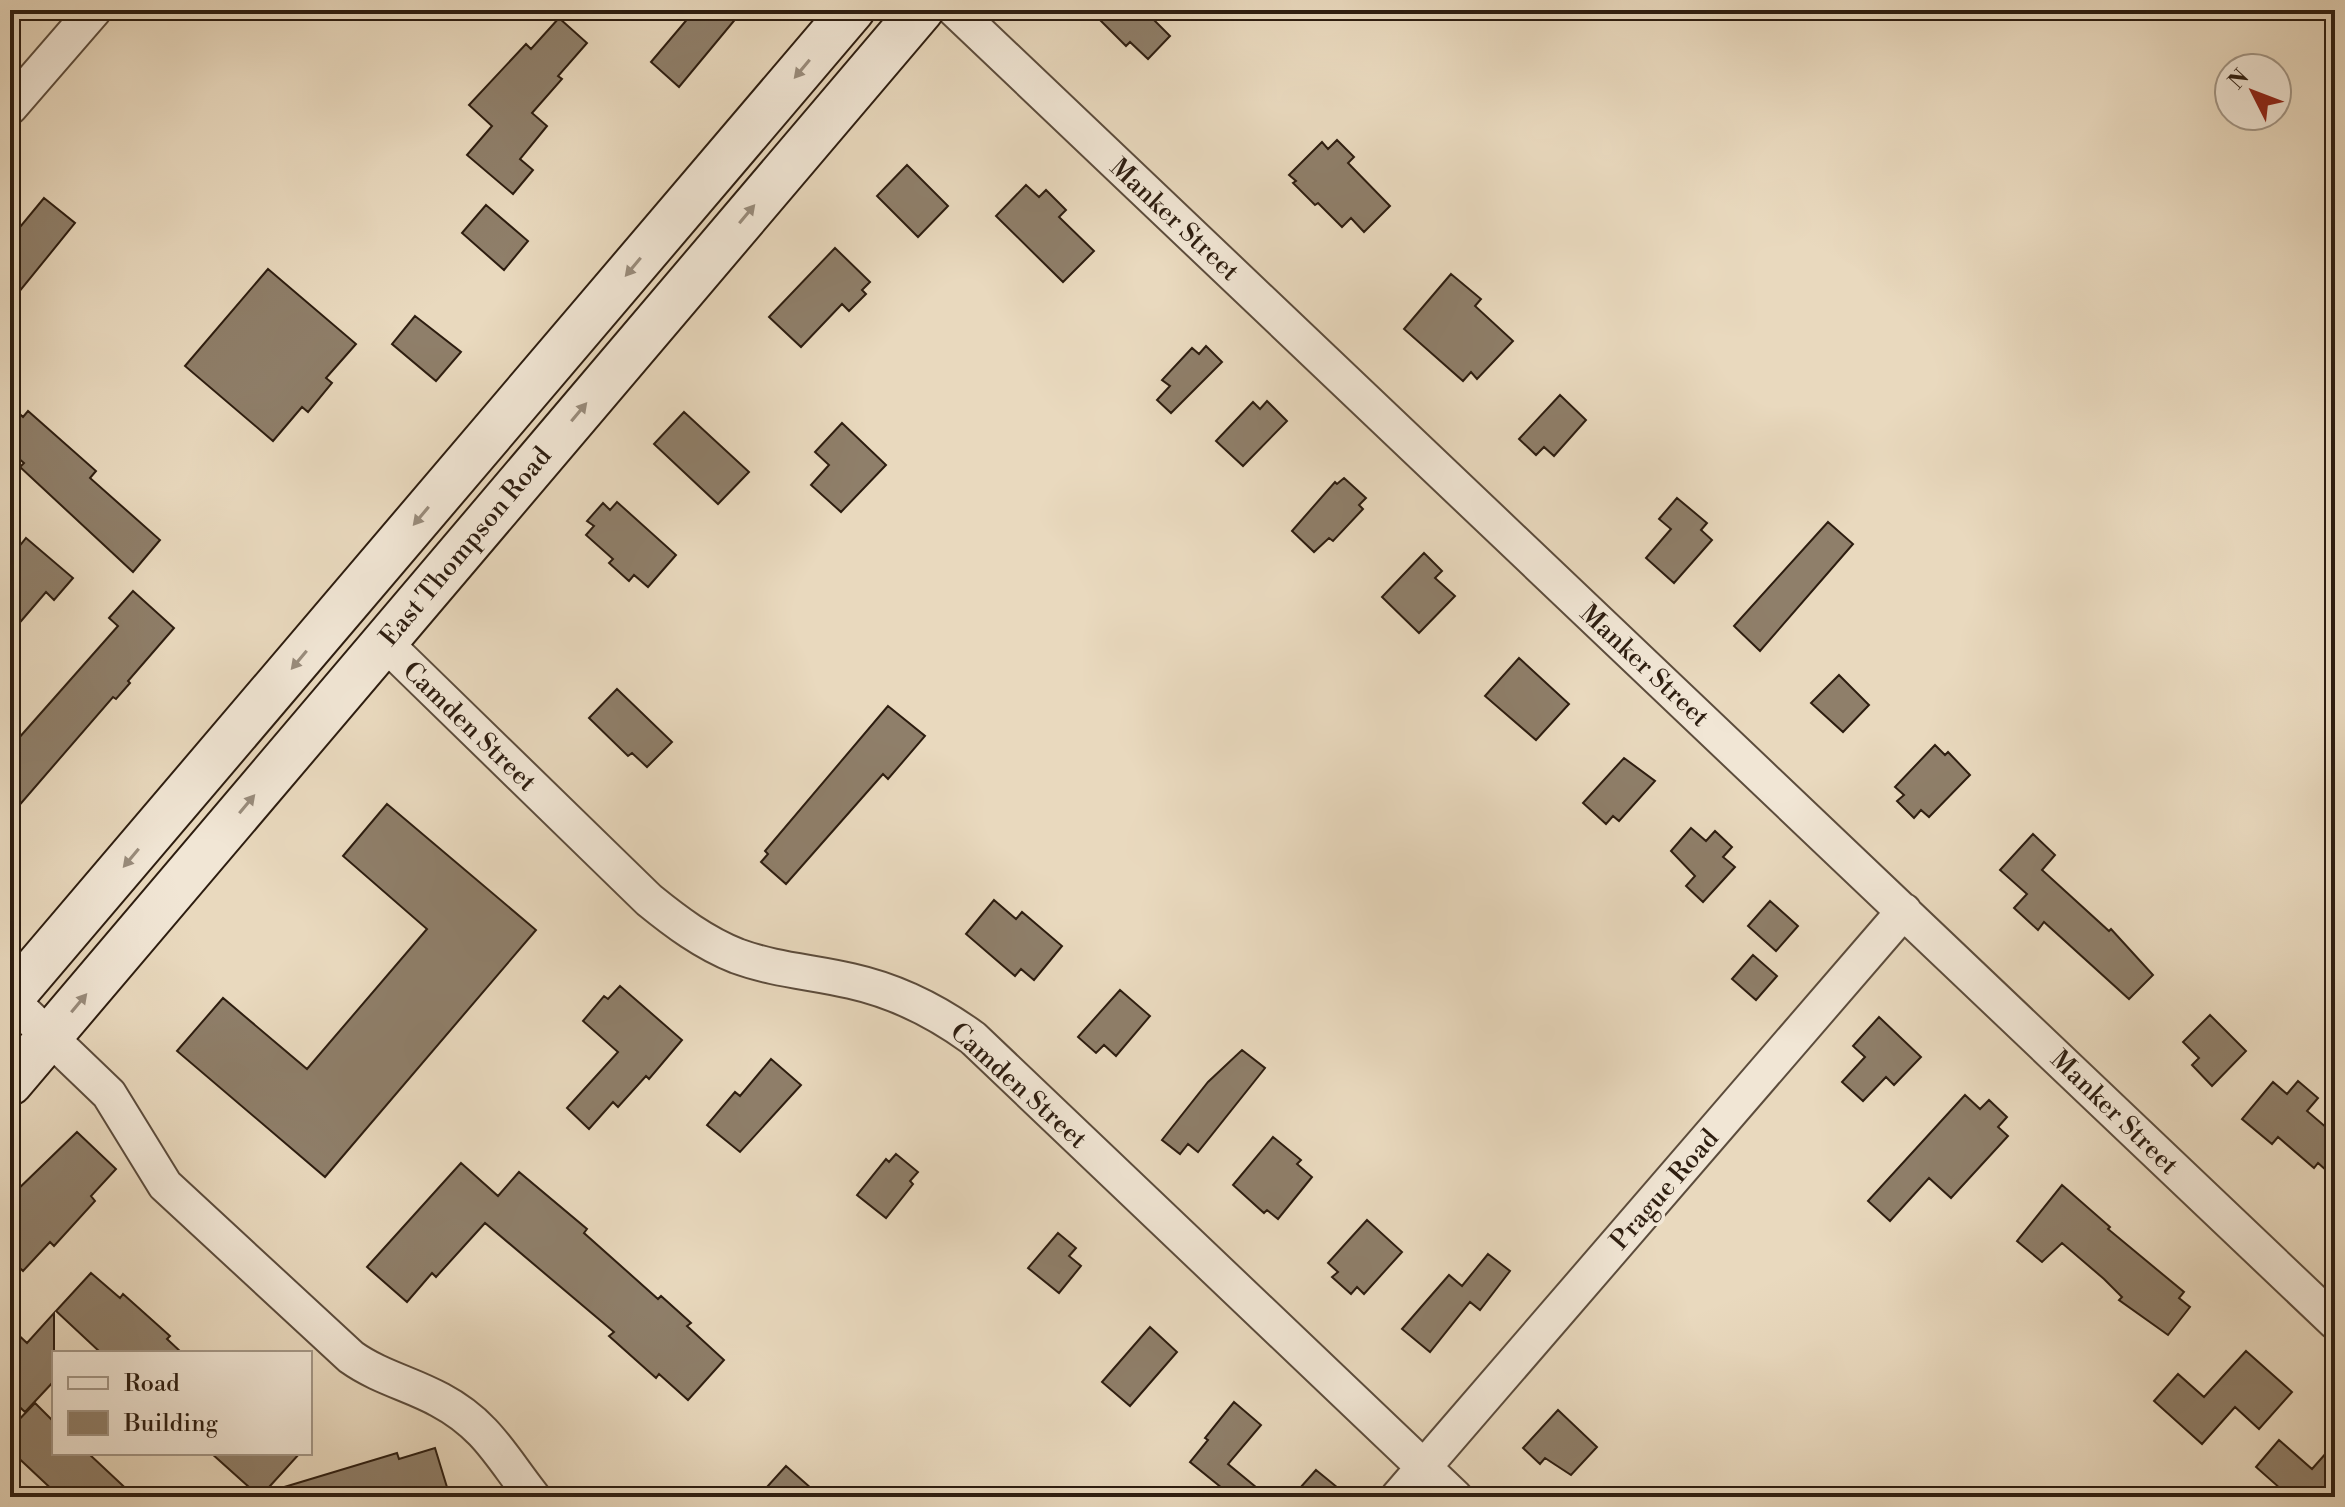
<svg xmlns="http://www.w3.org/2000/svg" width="2345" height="1507" viewBox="0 0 2345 1507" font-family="'Libre Bodoni',serif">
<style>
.building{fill:#8f7f6a;stroke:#2d1d10;stroke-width:2}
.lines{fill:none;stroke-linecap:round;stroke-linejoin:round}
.minor-casing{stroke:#5c4c3c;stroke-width:38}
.secondary-casing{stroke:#2d1d10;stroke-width:48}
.minor{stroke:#f1e6d5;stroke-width:34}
.secondary{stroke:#f1e6d5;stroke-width:44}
.oneway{fill:#998c7c}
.labels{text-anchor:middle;stroke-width:7;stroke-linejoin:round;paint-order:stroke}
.street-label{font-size:26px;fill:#2d1d10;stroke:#f1e6d5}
</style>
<rect width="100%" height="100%" fill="#e9d9be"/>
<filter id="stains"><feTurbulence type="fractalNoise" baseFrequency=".0025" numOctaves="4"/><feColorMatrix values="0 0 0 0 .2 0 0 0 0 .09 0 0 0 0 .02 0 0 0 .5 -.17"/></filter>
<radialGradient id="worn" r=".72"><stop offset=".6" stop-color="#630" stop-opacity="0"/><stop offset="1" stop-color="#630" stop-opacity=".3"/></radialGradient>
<path class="building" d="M695,10H743L679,87L651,62Z
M1090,10H1144L1170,36L1148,59L1130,42L1126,46Z
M559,18L587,43L558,76L562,79L532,113L547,126L520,159L533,170L513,194L467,155L492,126L469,105L526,44L531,49Z
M1337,140L1354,157L1348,163L1390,206L1364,232L1351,218L1342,227L1318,203L1315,205L1293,183L1296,181L1289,175L1322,142L1328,149Z
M907,165L948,206L918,237L877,196Z
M1026,185L1039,197L1046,190L1066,210L1059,217L1094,251L1063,282L996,216Z
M44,198L75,223L10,303V239Z
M486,205L528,241L504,270L462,233Z
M835,248L870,282L862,290L866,294L849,311L842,304L801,347L769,317Z
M268,269L356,344L326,378L332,383L308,412L302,407L273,441L185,366Z
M1451,274L1481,299L1475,306L1513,341L1477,379L1471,372L1463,381L1404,329Z
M415,316L461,352L436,381L392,344Z
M1206,346L1222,362L1171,413L1157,400L1170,386L1162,380L1192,348L1199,354Z
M1560,395L1586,420L1554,456L1544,447L1536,455L1519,439Z
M1267,401L1287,421L1243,466L1216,441L1253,402L1260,409Z
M10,405L23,417L28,411L96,471L90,478L160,540L133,572L20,467L24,463L10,451Z
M684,412L749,472L718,504L654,444Z
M842,423L886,465L841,512L811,485L829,465L815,452Z
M1344,478L1366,498L1359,505L1363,509L1333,541L1329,538L1314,552L1292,531L1335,482L1337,484Z
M1677,498L1707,523L1701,530L1712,540L1674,583L1646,558L1671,529L1659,519Z
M617,502L676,555L648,587L634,575L629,581L609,563L613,559L586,535L594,526L587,521L603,503L610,510Z
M1828,522L1853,544L1760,651L1734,626Z
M26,538L73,578L54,600L46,592L10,634V558Z
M1424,553L1442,571L1435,578L1455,596L1419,633L1382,597Z
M133,591L174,628L128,681L130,683L116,699L113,697L10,816V748L118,626L109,618Z
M1519,658L1569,704L1536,740L1485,696Z
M1839,675L1869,705L1843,732L1811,703Z
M617,689L672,742L647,767L632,753L628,756L589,718Z
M888,706L925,736L888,779L883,774L786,884L761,862L768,854L765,851Z
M1935,745L1945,755L1948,752L1970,775L1929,817L1921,810L1914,818L1897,801L1904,795L1895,787Z
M1624,758L1655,781L1619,821L1613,816L1606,824L1583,803Z
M387,804L536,930L325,1177L177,1051L223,998L307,1069L427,929L343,856Z
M1691,828L1706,841L1715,831L1732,847L1723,857L1735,867L1703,902L1686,886L1695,876L1671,851Z
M2033,834L2055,855L2042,870L2109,931L2111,929L2153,975L2129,999L2044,922L2038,930L2014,908L2027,894L2000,870Z
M994,900L1016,919L1022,912L1062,946L1034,980L1021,969L1015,976L966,934Z
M1770,901L1798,926L1776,951L1748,926Z
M1753,955L1777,976L1756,1000L1732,979Z
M620,986L682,1040L649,1079L646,1076L618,1107L613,1102L589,1129L567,1108L618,1052L583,1021L604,996L608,999Z
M1120,990L1150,1016L1116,1056L1104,1045L1096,1053L1078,1037Z
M2210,1015L2246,1051L2212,1086L2192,1065L2199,1058L2183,1042Z
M1879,1017L1921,1057L1894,1085L1886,1077L1863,1101L1842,1082L1865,1057L1853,1046Z
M1242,1050L1265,1068L1198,1152L1188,1144L1180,1154L1162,1140L1208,1082Z
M771,1059L801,1085L740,1152L707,1125L735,1092L740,1096Z
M2298,1081L2318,1098L2307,1111L2335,1135V1178L2318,1163L2314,1168L2278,1137L2272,1144L2242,1119L2273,1082L2287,1094Z
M1965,1095L1980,1109L1989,1100L2007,1117L1998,1127L2008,1136L1951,1198L1929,1178L1890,1221L1868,1201Z
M77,1132L116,1169L91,1196L95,1201L54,1246L50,1242L23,1271L10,1259V1197Z
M1273,1137L1301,1160L1297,1164L1312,1177L1278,1219L1267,1210L1264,1213L1233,1185Z
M896,1154L918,1172L910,1181L913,1184L886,1218L857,1195L886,1159L889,1162Z
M461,1163L498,1196L519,1172L587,1229L584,1233L658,1299L661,1296L691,1323L687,1326L724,1360L688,1400L659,1374L656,1378L609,1336L614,1332L485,1223L436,1277L432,1273L407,1302L367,1267Z
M2062,1185L2110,1227L2108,1229L2184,1292L2179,1298L2190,1307L2168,1335L2119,1300L2122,1297L2104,1279L2062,1243L2042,1262L2017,1241Z
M1367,1220L1402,1252L1364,1294L1357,1287L1351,1294L1332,1277L1338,1272L1328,1263Z
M1058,1233L1076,1248L1069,1256L1081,1266L1059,1293L1028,1268Z
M1488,1254L1510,1271L1480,1310L1470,1302L1430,1352L1402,1329L1449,1275L1462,1286Z
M91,1273L120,1298L123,1294L170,1336L167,1339L182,1353H101L56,1311Z
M54,1313V1381L25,1412L10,1398V1327L27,1343Z
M1150,1327L1177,1352L1130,1406L1102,1382Z
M2246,1351L2292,1392L2259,1429L2235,1407L2202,1444L2154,1401L2178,1374L2204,1397Z
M1234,1402L1261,1425L1228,1464L1268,1497H1233L1190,1462L1208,1440L1205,1438Z
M35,1403L54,1422V1453H88L135,1497H60L10,1450V1429Z
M1558,1410L1597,1447L1571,1475L1545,1458L1540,1464L1523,1448Z
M2279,1440L2312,1469L2335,1443V1497H2290L2256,1467Z
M435,1448L450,1497H272L271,1491L397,1453L399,1459Z
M211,1453H300L260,1497Z
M786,1466L821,1497H758Z
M1316,1470L1349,1497H1292Z"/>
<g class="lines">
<defs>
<path id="minor" d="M955,10L2335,1322
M10,107L94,10
M384,642L649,900C676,922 704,943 737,956C775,970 813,972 851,981C896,991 936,1011 973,1038L1455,1497
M10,999L109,1094L165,1185L351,1357C379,1377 411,1384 440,1400C487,1425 502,1458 533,1497
M1398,1497L1904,911"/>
<path id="secondary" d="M10,999L852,10
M10,1083L921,10"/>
</defs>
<use href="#minor" class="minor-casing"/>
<use href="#secondary" class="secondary-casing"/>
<use href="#minor" class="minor"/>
<use href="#secondary" class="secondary"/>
</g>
<defs><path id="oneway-solid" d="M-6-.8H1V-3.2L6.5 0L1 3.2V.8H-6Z" transform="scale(2)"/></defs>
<g class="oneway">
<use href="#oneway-solid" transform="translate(802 69) rotate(130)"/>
<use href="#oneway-solid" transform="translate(747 214) rotate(-50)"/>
<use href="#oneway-solid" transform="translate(633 267) rotate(130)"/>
<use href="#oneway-solid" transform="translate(579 412) rotate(-50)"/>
<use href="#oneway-solid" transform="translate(421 516) rotate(130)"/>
<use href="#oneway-solid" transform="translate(299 660) rotate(130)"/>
<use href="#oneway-solid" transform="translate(247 804) rotate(-50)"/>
<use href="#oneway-solid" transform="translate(131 858) rotate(130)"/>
<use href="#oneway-solid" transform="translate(79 1003) rotate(-50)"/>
</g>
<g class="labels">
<g class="street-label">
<text transform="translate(1175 219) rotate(43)" y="9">Manker Street</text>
<text transform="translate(465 546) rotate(-50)" y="9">East Thompson Road</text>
<text transform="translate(1645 665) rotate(43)" y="9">Manker Street</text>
<text transform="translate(470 726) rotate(44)" y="9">Camden Street</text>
<text transform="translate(1019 1085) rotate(42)" y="9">Camden Street</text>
<text transform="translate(2115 1112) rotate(44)" y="9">Manker Street</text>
<text transform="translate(1664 1189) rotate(-49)" y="9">Prague Road</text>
</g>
</g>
<rect width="2345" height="1507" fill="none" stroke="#e9d9be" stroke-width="40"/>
<rect x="12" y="12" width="2321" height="1483" fill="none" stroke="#2d1d10" stroke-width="4"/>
<rect x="20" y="20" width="2305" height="1467" fill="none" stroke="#2d1d10" stroke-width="2"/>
<rect x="52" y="1351" width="260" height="104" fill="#f1e6d5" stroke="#a39686" stroke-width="2"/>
<rect x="68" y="1377" width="40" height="12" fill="#f1e6d5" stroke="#a39686" stroke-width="2"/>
<text x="124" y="1391" font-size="24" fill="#2d1d10">Road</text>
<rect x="68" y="1411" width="40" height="24" fill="#8f7f6a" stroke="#a39686" stroke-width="2"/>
<text x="124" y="1431" font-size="24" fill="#2d1d10">Building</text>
<g transform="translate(2253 92) rotate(312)"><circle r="38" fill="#f1e6d5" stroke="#a39686" stroke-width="2"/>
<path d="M0-6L14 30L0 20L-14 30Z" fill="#8f2418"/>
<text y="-12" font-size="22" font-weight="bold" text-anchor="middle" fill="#2d1d10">N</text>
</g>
<rect width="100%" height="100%" filter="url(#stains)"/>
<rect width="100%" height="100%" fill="url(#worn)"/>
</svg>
